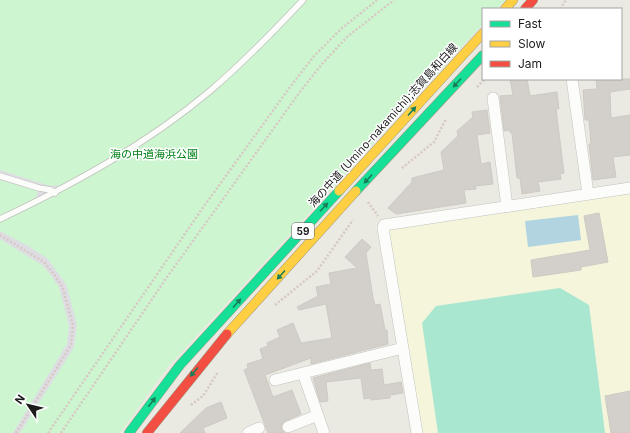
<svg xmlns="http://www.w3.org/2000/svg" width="630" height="433" viewBox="0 0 630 433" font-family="Inter,'Noto Sans JP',sans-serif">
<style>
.education{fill:#f4f5db}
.park{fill:#cdf5d0}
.pitch{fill:#a9e7d1}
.plaza{fill:#dedde3}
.water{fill:#b2d4e1}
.building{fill:#d3d0cb;stroke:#cdcac3}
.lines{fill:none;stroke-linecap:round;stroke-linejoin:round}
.lane-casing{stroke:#c2c2bf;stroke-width:7}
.street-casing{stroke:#c2c2bf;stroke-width:12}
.fast-casing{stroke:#9f9880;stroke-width:10}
.slow-casing{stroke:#9f9880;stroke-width:10}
.jam-casing{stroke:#9f9880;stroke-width:10}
.path{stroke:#d6c8c3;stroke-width:2.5;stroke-dasharray:2 2;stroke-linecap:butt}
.lane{stroke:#fcfcfb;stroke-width:5.5}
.street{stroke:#fcfcfb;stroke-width:11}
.fast{stroke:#16e098;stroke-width:9}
.slow{stroke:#ffcf43;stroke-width:9}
.jam{stroke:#f24e42;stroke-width:9}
.oneway{fill:#187e5a}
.labels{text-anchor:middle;stroke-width:3;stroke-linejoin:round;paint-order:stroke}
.shield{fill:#fff;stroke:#5f5f5f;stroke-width:1}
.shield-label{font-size:10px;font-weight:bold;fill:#1b1b1b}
.street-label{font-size:11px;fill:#1b1b1b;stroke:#fff}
.park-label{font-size:11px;fill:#018016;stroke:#fff}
</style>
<rect width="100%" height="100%" fill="#eae9e2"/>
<path class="education" d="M630,193V433H422L387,230Z"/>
<path class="park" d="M0,0H505L497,9H483V24L168,367L120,433H0Z"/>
<path class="pitch" d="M560,288L589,305L605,433H438L422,323L436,306Z"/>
<path class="plaza" d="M0,170L50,186L60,185L36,198L38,191L0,180Z
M0,231L28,246L47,258L66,284L77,325L74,347L20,433H13L67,344L69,326L59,287L50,274L42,265L0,239Z"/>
<path class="water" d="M578,215L581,240L528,247L525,221Z"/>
<path class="building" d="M510,79H527L530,96L557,92L559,109H556L564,173L560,174L561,179L538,182L540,191L522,194L520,178H517L512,133H510V130L504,131L500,96L513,95Z
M596,79H630V89L610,92L611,118L630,115V155L613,157L616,177L593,180L589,144H591L589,120H585L583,90L597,89Z
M487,110L490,133L477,135L481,164L490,162L493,184L475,186L476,189L464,190L466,203L396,214L388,208L412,182V178L444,170L441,152L458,136L457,131L473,117L472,112Z
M599,213L608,262L581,267V270L533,277L531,260L590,250L584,216Z
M362,239L371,247L366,253L373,298L375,305L380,304L385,330H387L388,344L311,364V358L265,375L273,397L292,390L301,414L283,422L281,429L285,433H268L244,370L248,368L247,364L263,359L260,349L268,346L267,343L280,337L277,330L293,323L301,343L332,338L326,304L299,310L297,307L318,296L316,287L331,284L329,273L357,268L345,257Z
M370,363L371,370L382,369L384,385L401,382L403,393L390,395V398L371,400L370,398L364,399L361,378L326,382L328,401L320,402L313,378Z
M630,391V433H611L605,396Z
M221,402L227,418L203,428L205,433H180L206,408Z"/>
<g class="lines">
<defs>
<path id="lane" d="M0,176L39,188L51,190L55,193
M0,219C74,184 147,144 210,91C243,63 273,32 303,0"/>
<path id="street" d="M572,79L588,194
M493,98L507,207
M275,380L303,373
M288,427L318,415
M248,433L259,428
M324,433L303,373L403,348
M417,433L383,228L384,225L630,188"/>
<path id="fast" d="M356,191L483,55
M129,433L180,365L339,191"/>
<path id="slow" d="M505,9L513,0
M339,191L483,33
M227,334L356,191"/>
<path id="jam" d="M525,9L533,0
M147,433L227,334"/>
</defs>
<use href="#lane" class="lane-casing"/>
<use href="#street" class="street-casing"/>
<use href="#fast" class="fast-casing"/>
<use href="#slow" class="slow-casing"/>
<use href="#jam" class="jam-casing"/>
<path class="path" d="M560,9L566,0
M477,87L485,79
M402,168L434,142L446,119
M368,202L378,216
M0,235L44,262L53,273L62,286L73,325L71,345L16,433
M275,305L317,271L353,220
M191,405L203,396L218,372
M48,433L202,209L290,87L314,56L341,29L377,0
M61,433L165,280L299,93L322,64L347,37L394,0"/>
<use href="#lane" class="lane"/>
<use href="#street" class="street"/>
<use href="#fast" class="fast"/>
<use href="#slow" class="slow"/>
<use href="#jam" class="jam"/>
</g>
<defs><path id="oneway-solid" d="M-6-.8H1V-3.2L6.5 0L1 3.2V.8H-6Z"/></defs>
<g class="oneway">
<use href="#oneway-solid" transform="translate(457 83) rotate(133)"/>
<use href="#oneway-solid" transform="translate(412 111) rotate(-48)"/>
<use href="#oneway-solid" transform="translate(368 179) rotate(133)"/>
<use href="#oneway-solid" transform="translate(324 207) rotate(-48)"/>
<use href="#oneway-solid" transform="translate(281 275) rotate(132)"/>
<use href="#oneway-solid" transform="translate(237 303) rotate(-48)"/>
<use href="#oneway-solid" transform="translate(194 372) rotate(131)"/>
<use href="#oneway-solid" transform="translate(152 402) rotate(-53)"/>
</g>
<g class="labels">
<rect class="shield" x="292" y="223" width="22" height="16" rx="3"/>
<g class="shield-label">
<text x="303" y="235">59</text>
</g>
<g class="street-label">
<text transform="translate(383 125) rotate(-48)" y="4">海の中道 (Umino-nakamichi);志賀島和白線</text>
</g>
<g class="park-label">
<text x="154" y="158">海の中道海浜公園</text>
</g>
</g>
<rect x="482" y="8" width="140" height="72" fill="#ffffff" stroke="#a4a4a4"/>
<rect x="490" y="21" width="20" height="6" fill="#16e098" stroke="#a4a4a4"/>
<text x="518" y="28" font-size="12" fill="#1b1b1b">Fast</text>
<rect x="490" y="41" width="20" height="6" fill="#ffcf43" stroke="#a4a4a4"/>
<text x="518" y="48" font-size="12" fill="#1b1b1b">Slow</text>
<rect x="490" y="61" width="20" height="6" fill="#f24e42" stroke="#a4a4a4"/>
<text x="518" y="68" font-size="12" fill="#1b1b1b">Jam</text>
<g transform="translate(28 405) rotate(305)" stroke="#ffffff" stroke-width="3" paint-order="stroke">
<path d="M0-3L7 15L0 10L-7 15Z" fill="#1b1b1b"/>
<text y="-6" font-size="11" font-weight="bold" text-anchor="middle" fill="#1b1b1b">N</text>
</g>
</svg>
